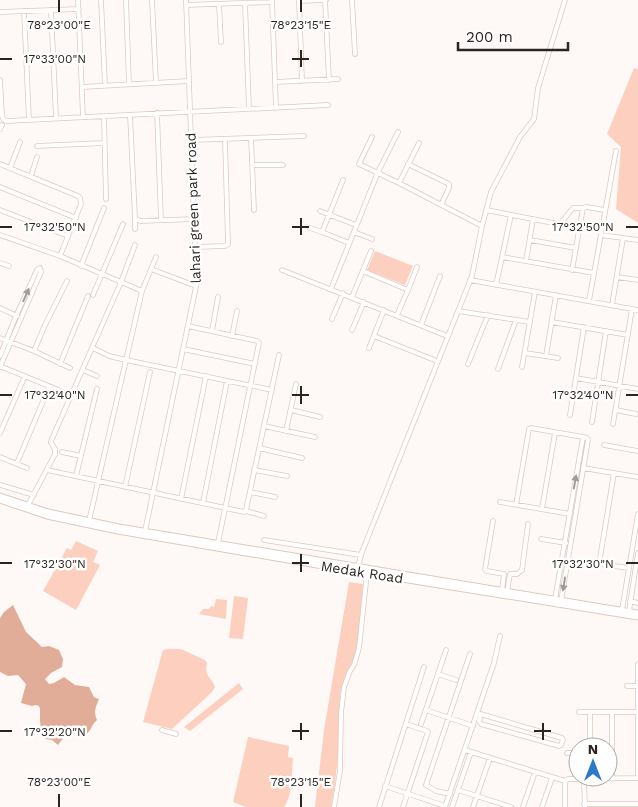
<svg xmlns="http://www.w3.org/2000/svg" width="638" height="807" viewBox="0 0 638 807" font-family="'Work Sans',sans-serif">
<style>
.green{fill:#fccfbe}
.water{fill:#e1ad98}
.lines{fill:none;stroke-linecap:round;stroke-linejoin:round}
.minor-casing{stroke:#dfc8be;stroke-width:5.5}
.major-casing{stroke:#dfc8be;stroke-width:7}
.minor{stroke:#fff;stroke-width:4}
.major{stroke:#fff;stroke-width:5}
.oneway{fill:#a09c9b}
.ticks{fill:none;stroke:#2d2420;stroke-width:2}
.labels{text-anchor:middle;stroke-width:5;stroke-linejoin:round;paint-order:stroke}
.street-label{font-size:14px;fill:#2d2420;stroke:#fff}
.ticks-label{font-size:12px;text-anchor:middle;fill:#2d2420;stroke:#fff;stroke-width:5;stroke-linejoin:round;paint-order:stroke}
</style>
<rect width="100%" height="100%" fill="#fef9f7"/>
<path class="green" d="M634,68L638,69V223L616,209L621,147L607,134Z
M375,251L413,266L405,285L367,270Z
M76,541L98,551L93,562L100,565L76,610L43,591L67,548L71,550Z
M349,582L363,584L358,642L355,657L345,676L340,694L338,755L335,784L331,807H315L324,730Z
M234,596L248,598L243,639L229,638Z
M216,599L227,600L226,619L199,614L203,609H209L211,606L214,607Z
M168,649H181L205,660L207,663C204,677 211,676 215,687L212,692L172,729L143,722L163,650Z
M239,683L243,689L190,731L184,727Z
M248,737L289,746L288,757L293,758C292,770 292,799 284,807H246L233,802Z"/>
<path class="water" d="M13,605L26,632L42,647L49,646L59,650L63,659L62,667L51,673L45,679L49,684L54,683L64,677L75,685L89,687L94,697L99,699C96,707 93,711 97,720C91,725 91,732 84,736L80,731L69,735L65,730L61,728L58,732L64,737L58,745L52,740L46,739L41,731L40,721V709L39,706L35,705L32,706L21,703L26,684L18,675L8,676L0,672V618L4,612Z"/>
<g class="lines">
<defs>
<path id="minor" d="M78,0L83,117
M101,0L105,85
M126,0L129,84
M152,0L156,83
M272,0L276,108
M299,0L302,81
M325,0L329,80
M352,0L355,54
M299,1L326,0
M245,3L249,109
M219,4L221,42
M186,5L272,2
M51,10L56,118
M24,11L29,120
M0,12L79,9
M0,80L2,116L4,120L7,121L328,105
M275,82L338,79
M82,87L189,81
M157,113L161,220
M130,115L135,218L140,221L194,219
M104,116L106,199
M0,129L2,125
M372,137L359,164L399,183L482,226
M251,138L254,210
M192,140L304,136
M37,146L104,143
M0,164L78,196L80,198L81,204L60,256
M408,164L449,184V188L441,205
M252,165H283
M10,168L20,142
M31,176L37,157
M343,180L322,232L349,243
M399,183L419,143
M0,187L76,218
M0,210L68,236
M486,210L579,228
M320,211L356,225
M135,218V229
M560,224L573,208H583
M310,228L322,232
M354,232L372,239
M0,235L60,256L121,282L51,441V443L55,449V454L28,505
M601,235L638,240
M530,240L576,248
M135,245L121,282L142,291
M195,247L225,246L228,244L225,139
M502,257L594,273
M526,261L533,219
M0,263L9,266
M81,266L104,208
M151,269L196,286
M282,270L447,336
M572,270L583,208L586,207L605,210
M363,271L408,290L397,315
M617,277L638,280
M470,280L638,310
M496,285L511,215
M331,289L378,172L398,132
M408,290L417,267
M93,295L123,224
M352,297L371,251
M589,301L616,151
M612,305L623,238
M0,308L17,316
M458,311L530,322
M332,319L343,293
M552,322L628,335
M421,325L440,276
M188,326L257,341L259,343L218,543
M352,330L364,302
M212,331L218,297
M232,336L237,311
M374,336L437,361
M0,338L34,351L70,368
M93,348L109,356L126,360L142,291L156,257
M369,348L384,310
M183,349L255,364
M34,351L45,325L67,281
M525,353L558,358
M0,356L16,316L37,270L40,268L41,272L0,367
M546,356L556,295
M60,364L88,296
M468,364L488,315
M0,366L61,391
M522,367L535,292
M498,369L516,320
M83,370L97,376
M576,378L638,389
M291,410L320,417
M616,410L636,414
M570,415L584,327
M592,422L606,331
M613,424L632,309
M264,426L315,437
M286,431L296,384
M0,433L25,376
M604,445L638,451
M259,448L302,458
M62,452L81,456
M0,457L27,468
M17,463L49,387
M583,468L638,477
M47,470L244,512L246,510L279,355
M254,470L287,476
M76,476L97,389
M0,485L34,495
M125,487L150,372
M250,492L275,497
M181,499L206,376
M500,502L570,514
M203,503L227,381
M516,505L529,429L531,428L583,437
M542,509L555,433
M246,511L264,516
M89,521L126,360L272,390
M493,521L485,569L487,571L504,574L502,591
M145,531L197,282L194,219L186,0
M541,539L566,543
M264,540L361,555
M585,562L629,568
M599,564L614,473
M358,566L362,552L472,276L482,226L491,192L520,137L534,119L538,88L565,0
M507,592L510,574H517L522,570L528,524
M555,599L583,437L587,438L588,440L561,601
M630,601L638,603
M622,610L638,514
M629,611L638,553
M438,674L456,680
M627,686H638
M426,710L473,726
M579,712H638
M612,712V778
M477,713L562,738L563,740L561,745L559,746L481,724L479,721L481,714
M421,724L446,650
M162,730L176,734
M590,747V712
M465,750L565,781
M567,753H578
M638,778V664
M584,779L585,807
M385,786L445,806
M458,790L511,807
M450,794L436,791L426,785L470,654
M584,804H638
M334,807L340,771L341,713L343,696L344,687L350,671L354,665L359,648L367,573
M379,807L424,667
M403,807L428,732L427,731L406,724
M445,807L494,663L500,636
M452,807L471,752
M473,807L490,758
M523,807L535,772
M542,807L552,778
M565,807V781L568,779L638,778"/>
<path id="major" d="M0,496L48,512L119,527L638,613
M0,500L47,516L118,531L346,570L638,617"/>
</defs>
<use href="#minor" class="minor-casing"/>
<use href="#major" class="major-casing"/>
<use href="#minor" class="minor"/>
<use href="#major" class="major"/>
</g>
<defs><path id="oneway-solid" d="M-6-.8H1V-3.2L6.5 0L1 3.2V.8H-6Z" transform="scale(1.25)"/></defs>
<g class="oneway">
<use href="#oneway-solid" transform="translate(26 295) rotate(-66)"/>
<use href="#oneway-solid" transform="translate(575 482) rotate(-80)"/>
<use href="#oneway-solid" transform="translate(564 584) rotate(99)"/>
</g>
<path class="ticks" d="M59,0V12M301,0V12M301,50V67M0,59H12M292,59H309M301,218V235M0,227H12M292,227H309M626,227H638M301,386V404M0,395H12M292,395H309M626,395H638M301,554V572M0,563H12M292,563H309M626,563H638M301,723V740M543,723V740M0,731H12M292,731H309M534,731H551M59,794V807M301,794V807"/>
<g class="labels">
<g class="street-label">
<text transform="translate(193 208) rotate(-92)" y="5">lahari green park road</text>
<text transform="translate(362 572) rotate(9)" y="5">Medak Road</text>
</g>
</g>
<g class="ticks-label">
<text x="59" y="29">78°23'00"E</text>
<text x="301" y="29">78°23'15"E</text>
<text x="55" y="63">17°33'00"N</text>
<text x="55" y="231">17°32'50"N</text>
<text x="583" y="231">17°32'50"N</text>
<text x="55" y="399">17°32'40"N</text>
<text x="583" y="399">17°32'40"N</text>
<text x="55" y="568">17°32'30"N</text>
<text x="583" y="568">17°32'30"N</text>
<text x="55" y="736">17°32'20"N</text>
<text x="59" y="786">78°23'00"E</text>
<text x="301" y="786">78°23'15"E</text>
</g>
<g transform="translate(593 762)"><circle r="24" fill="#ffffff" stroke="#aba7a6"/>
<path d="M0-4L9 19L0 12L-9 19Z" fill="#2d79c9"/>
<text y="-8" font-size="14" font-weight="bold" text-anchor="middle" fill="#2d2420">N</text>
</g>
<path d="M458 42v8h110v-8" fill="none" stroke="#2d2420" stroke-width="2.5"/>
<text x="466" y="42" font-size="15" fill="#2d2420" stroke="#ffffff" stroke-width="4" paint-order="stroke">200 m</text>
</svg>
